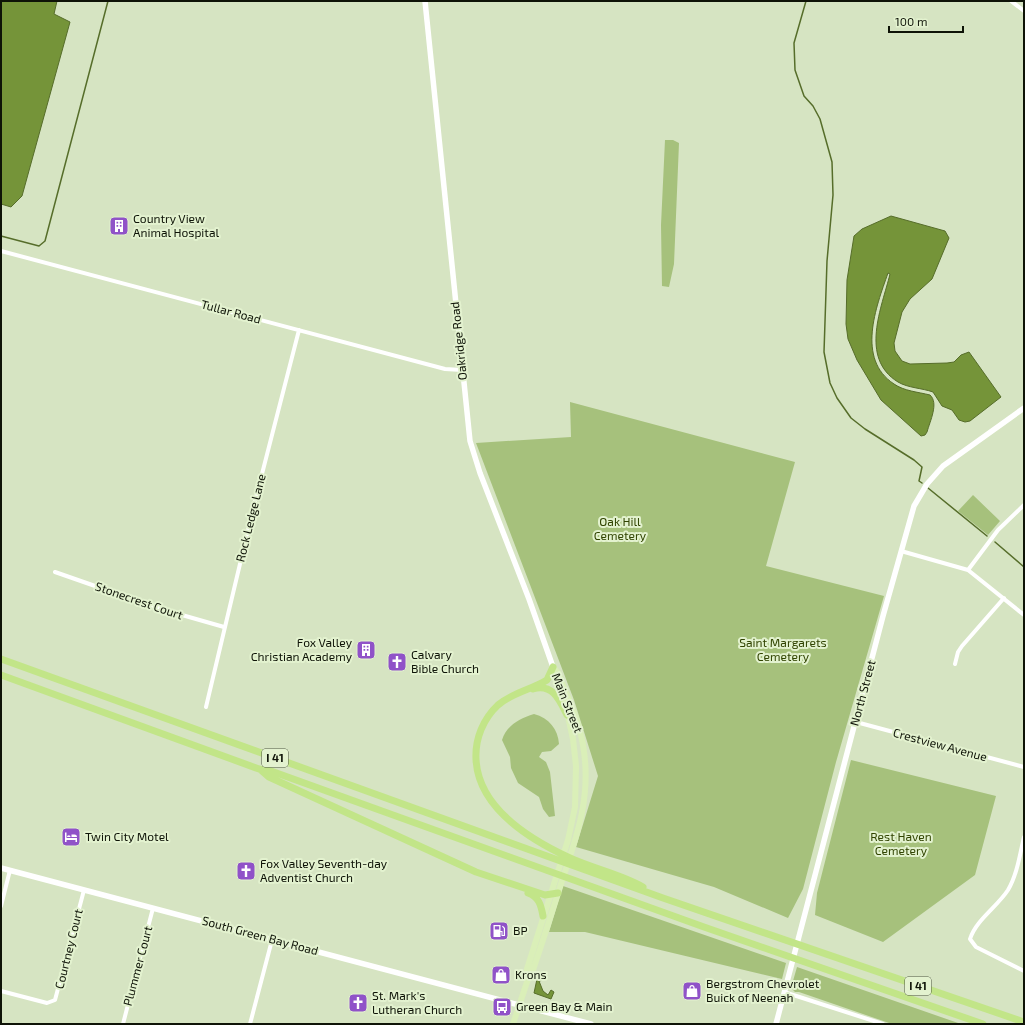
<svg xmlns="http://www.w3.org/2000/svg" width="1025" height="1025" viewBox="0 0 1025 1025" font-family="'Exo 2',sans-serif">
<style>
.green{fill:#a6c17c}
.water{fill:#759439;stroke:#566d2a}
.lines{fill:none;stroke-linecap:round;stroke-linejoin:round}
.stream{stroke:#566d2a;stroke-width:1.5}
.street{stroke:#fff;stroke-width:4}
.secondary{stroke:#fff;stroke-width:5.5}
.primary{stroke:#daefb8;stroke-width:6}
.highway{stroke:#c2e588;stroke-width:7}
.labels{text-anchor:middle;stroke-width:4;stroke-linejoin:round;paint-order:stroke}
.shield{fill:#e3f2cf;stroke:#4e5643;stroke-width:1}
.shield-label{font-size:11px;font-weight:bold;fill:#0e1307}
.poi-label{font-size:12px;fill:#0e1307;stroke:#e3f2cf;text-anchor:start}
.street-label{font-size:12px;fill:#0e1307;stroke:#e3f2cf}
.park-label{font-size:12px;fill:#304300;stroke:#e3f2cf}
</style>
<rect width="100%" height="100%" fill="#d6e4c2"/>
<path class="green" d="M665,140H673L679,143L674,264L669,287L662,286L661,225Z
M570,402L795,462L766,566L884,596L836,762L803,889L788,918L714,887L576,847L598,776L574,700L476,443L571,437Z
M973,495L1000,521L988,535L958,511Z
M534,714C549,718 558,729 559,744L551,751L542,752L539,757L546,762L550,772L555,816L549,817L543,809L539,797L518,783L511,768L510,757L502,740C507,725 519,719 534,714Z
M851,760L996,796L975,875L883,942L815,915L817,893Z
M563,886L786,963L782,979L585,932H549Z
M797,967L961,1024H892L799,992H795L791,988Z"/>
<path class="water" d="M1,1H57L54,14L70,22L22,196L11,207L1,204Z
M891,216L945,231L949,238L932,279L910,299L902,312L894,343L895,351L902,361L910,364L947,363L954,362L961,355L969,352L1001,397L970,421L965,422L959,420L952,410L942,406L933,392C922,388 908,388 898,382C859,358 882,307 890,274L888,273C876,307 856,359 894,384C904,391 918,392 930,395C939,403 930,421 927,432L925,435L921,436L881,400L857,360L848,339L846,324L847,280L854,236L862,229Z
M540,976L544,980L539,981L543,991L548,995L551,990L554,992L551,999L534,993L537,979Z"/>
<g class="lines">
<path class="stream" d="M806,1L794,43L795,70L804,96L813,106L820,119L832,162L833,195L827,261L824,352L830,383L837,398L851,418L865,429L914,460L922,467L919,481L922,483
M1,236L39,246L45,241L108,1
M928,488L987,536
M995,542L1024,567"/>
<path class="street" d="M1011,1L1024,11
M1,251L445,369L462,370
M901,551L968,570L1024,615
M968,570L998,530L1024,505
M55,572L161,609L224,627
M955,664L958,652L962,646L1004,598
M206,707L254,505L299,330
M856,722L1024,767
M1024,837C1020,854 1017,875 1008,890C997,907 976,920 970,939L976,947L1024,971
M1,906L10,870
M1,991L47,1003L55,1000L84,890
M784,992L883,1024
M123,1024L153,908
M250,1024L272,940"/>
<path class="secondary" d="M425,1L470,441L480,473L529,599L553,667
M1,868L591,1024
M776,1024L883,616L914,506L927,484L943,466L1024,408"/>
<path class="primary" d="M527,980V969L568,840L575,807L576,766L573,739L565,703L554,675L553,667
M513,1024L527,982L533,970C543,941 552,912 561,884C577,836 592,796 583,745C579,720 567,696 558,673L553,667"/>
<path class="highway" d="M1,659L663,898L1024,1022
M553,667L547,680C531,690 513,692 498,705C483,719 475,739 476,759C478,808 531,840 570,858C594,869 620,874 643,887
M1,675L259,769L271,771L704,927L983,1024
M533,689C553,683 560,701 567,715
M261,770L269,777L476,872L545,895L558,893
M528,893C539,897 541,905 543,916"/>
</g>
<defs>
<symbol id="building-square" viewBox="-11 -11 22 22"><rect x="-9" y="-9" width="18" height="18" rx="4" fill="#9052c8" stroke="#e3f2cf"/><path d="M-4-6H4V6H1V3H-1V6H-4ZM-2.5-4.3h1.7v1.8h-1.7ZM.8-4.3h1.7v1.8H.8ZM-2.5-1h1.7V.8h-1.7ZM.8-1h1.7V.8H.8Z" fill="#fff"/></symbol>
<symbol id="church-square" viewBox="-11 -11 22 22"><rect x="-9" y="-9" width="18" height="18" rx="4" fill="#9052c8" stroke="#e3f2cf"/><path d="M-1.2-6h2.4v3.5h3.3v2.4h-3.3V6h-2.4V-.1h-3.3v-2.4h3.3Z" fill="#fff"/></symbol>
<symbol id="hotel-square" viewBox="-11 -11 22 22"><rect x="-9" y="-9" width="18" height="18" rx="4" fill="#9052c8" stroke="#e3f2cf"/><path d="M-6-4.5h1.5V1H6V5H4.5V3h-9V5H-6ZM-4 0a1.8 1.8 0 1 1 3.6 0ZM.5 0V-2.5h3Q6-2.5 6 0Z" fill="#fff"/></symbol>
<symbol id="fuel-square" viewBox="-11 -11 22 22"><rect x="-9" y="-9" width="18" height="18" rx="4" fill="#9052c8" stroke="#e3f2cf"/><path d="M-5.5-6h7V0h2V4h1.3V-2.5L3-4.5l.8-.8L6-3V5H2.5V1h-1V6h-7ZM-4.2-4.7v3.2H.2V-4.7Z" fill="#fff"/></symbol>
<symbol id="shop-square" viewBox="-11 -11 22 22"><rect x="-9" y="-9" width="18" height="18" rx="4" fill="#9052c8" stroke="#e3f2cf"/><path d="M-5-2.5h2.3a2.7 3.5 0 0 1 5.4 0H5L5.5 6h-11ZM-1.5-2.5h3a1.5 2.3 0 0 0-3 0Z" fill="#fff"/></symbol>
<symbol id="bus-square" viewBox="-11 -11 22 22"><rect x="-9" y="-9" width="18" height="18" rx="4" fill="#9052c8" stroke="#e3f2cf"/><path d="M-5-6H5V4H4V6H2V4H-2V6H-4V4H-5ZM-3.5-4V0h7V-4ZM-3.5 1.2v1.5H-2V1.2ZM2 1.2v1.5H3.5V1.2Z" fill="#fff"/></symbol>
</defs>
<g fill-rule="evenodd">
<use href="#building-square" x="108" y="215" width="22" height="22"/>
<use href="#building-square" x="355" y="639" width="22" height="22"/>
<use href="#church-square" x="386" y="651" width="22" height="22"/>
<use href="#hotel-square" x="60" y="826" width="22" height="22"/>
<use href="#church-square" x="235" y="860" width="22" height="22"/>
<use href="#fuel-square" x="488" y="920" width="22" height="22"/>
<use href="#shop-square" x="490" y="964" width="22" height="22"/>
<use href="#shop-square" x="681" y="980" width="22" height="22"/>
<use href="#church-square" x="347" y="992" width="22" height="22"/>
<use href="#bus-square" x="491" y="996" width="22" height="22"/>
</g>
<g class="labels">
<g class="shield">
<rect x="262" y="749" width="26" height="18" rx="3"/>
<rect x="905" y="977" width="26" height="18" rx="3"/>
</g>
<g class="shield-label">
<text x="275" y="762">I 41</text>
<text x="918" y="990">I 41</text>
</g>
<g class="poi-label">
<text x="133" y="223">Country View<tspan x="133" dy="14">Animal Hospital</tspan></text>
<text x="352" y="647" text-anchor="end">Fox Valley<tspan x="352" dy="14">Christian Academy</tspan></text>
<text x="411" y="659">Calvary<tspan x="411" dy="14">Bible Church</tspan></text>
<text x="85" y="841">Twin City Motel</text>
<text x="260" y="868">Fox Valley Seventh-day<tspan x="260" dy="14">Adventist Church</tspan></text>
<text x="513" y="935">BP</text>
<text x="515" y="979">Krons</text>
<text x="706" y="988">Bergstrom Chevrolet<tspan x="706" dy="14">Buick of Neenah</tspan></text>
<text x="372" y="1000">St. Mark's<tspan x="372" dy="14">Lutheran Church</tspan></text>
<text x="516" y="1011">Green Bay &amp; Main</text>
</g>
<g class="street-label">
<text transform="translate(231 312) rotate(15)" y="4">Tullar Road</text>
<text transform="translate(459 341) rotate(-96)" y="4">Oakridge Road</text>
<text transform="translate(251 518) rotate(-76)" y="4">Rock Ledge Lane</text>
<text transform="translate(139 601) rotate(19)" y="4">Stonecrest Court</text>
<text transform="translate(863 693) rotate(-75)" y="4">North Street</text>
<text transform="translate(567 703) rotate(68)" y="4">Main Street</text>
<text transform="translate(940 745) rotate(15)" y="4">Crestview Avenue</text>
<text transform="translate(260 936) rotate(15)" y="4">South Green Bay Road</text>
<text transform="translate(69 949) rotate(-76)" y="4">Courtney Court</text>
<text transform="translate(138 966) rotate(-75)" y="4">Plummer Court</text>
</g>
<g class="park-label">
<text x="620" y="526">Oak Hill<tspan x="620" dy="14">Cemetery</tspan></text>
<text x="783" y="647">Saint Margarets<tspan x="783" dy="14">Cemetery</tspan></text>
<text x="901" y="841">Rest Haven<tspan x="901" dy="14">Cemetery</tspan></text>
</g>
</g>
<rect width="1025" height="1025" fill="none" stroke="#0e1307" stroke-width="4"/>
<path d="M889 26v6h74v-6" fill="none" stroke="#0e1307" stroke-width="2"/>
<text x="895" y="26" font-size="12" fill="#0e1307" stroke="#e3f2cf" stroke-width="3" paint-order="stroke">100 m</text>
</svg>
